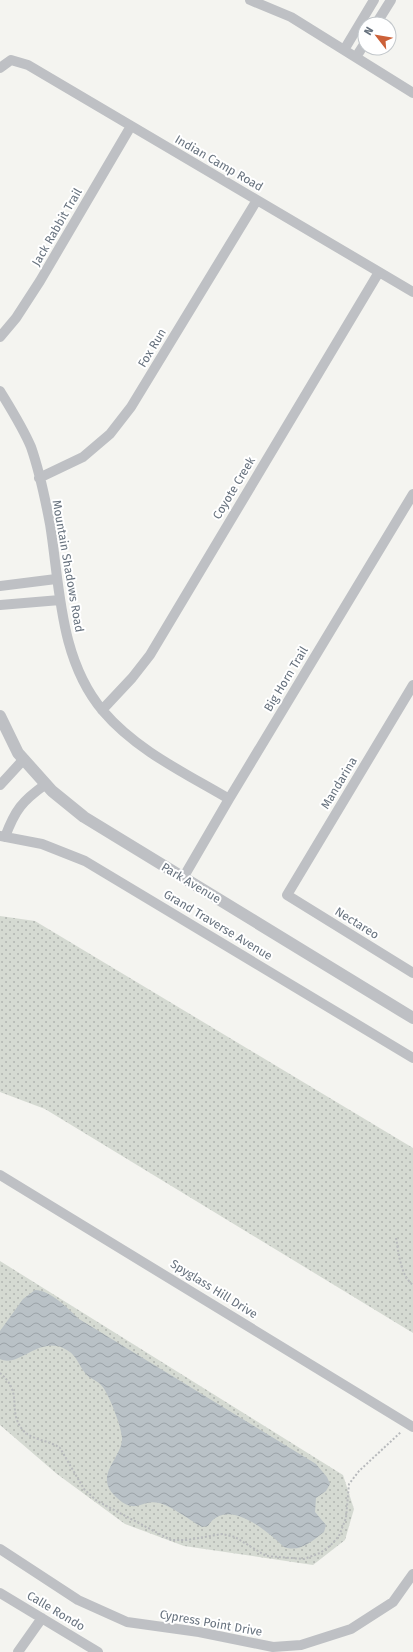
<svg xmlns="http://www.w3.org/2000/svg" width="413" height="1652" viewBox="0 0 413 1652" font-family="'Fira Sans',sans-serif">
<style>
.grass{fill:url(#grass-dots)}
.water{fill:url(#water-waves)}
.lines{fill:none;stroke-linecap:round;stroke-linejoin:round}
.path{stroke:#b7b9bc;stroke-width:2;stroke-dasharray:2 2;stroke-linecap:butt}
.minor{stroke:#bec0c4;stroke-width:10}
.tertiary{stroke:#bec0c4;stroke-width:12}
.labels{text-anchor:middle;stroke-width:4;stroke-linejoin:round;paint-order:stroke}
.street-label{font-size:12px;fill:#67727e;stroke:#fff}
</style>
<defs>
<pattern id="grass-dots" width="8" height="8" patternUnits="userSpaceOnUse"><rect width="8" height="8" fill="#d5dad2"/><path d="M2 2h.1M6 6h.1" fill="none" stroke="#b1b5b0" stroke-width="1.8" stroke-linecap="round"/></pattern>
<pattern id="water-waves" width="16" height="10" patternUnits="userSpaceOnUse"><rect width="16" height="10" fill="#b9c1c6"/><path d="M0 5q4-4 8 0t8 0" fill="none" stroke="#9aa1a6"/></pattern>
</defs>
<rect width="100%" height="100%" fill="#f4f4f0"/>
<path class="grass" d="M0,916L35,921L413,1148V1333L45,1109L0,1092Z
M0,1261L343,1475L354,1509L345,1540L313,1565L184,1546L125,1524L57,1474L0,1425Z"/>
<path class="water" d="M35,1290C52,1291 67,1308 79,1319L316,1464L327,1477L330,1484L326,1491L316,1498L315,1512L326,1525L324,1532C312,1541 300,1553 284,1547C267,1531 227,1496 208,1526L202,1527C191,1521 170,1505 159,1503C141,1498 136,1517 115,1496C93,1475 123,1457 122,1438C122,1428 108,1391 101,1385C97,1380 90,1379 86,1374C77,1363 77,1354 63,1348C38,1337 19,1368 0,1359V1331L23,1299Z"/>
<g class="lines">
<path class="path" d="M396,1238C399,1253 400,1275 413,1285
M0,1373C24,1393 7,1410 22,1429C30,1440 49,1440 60,1448L84,1489L97,1501L171,1540H187L222,1534L235,1537L266,1556L304,1559L320,1553L330,1546L339,1536L346,1518L349,1484L359,1471L401,1432"/>
<path class="minor" d="M250,0L291,17L413,93
M376,24L391,0
M344,50L374,0
M356,57L365,43
M0,68L11,60L28,65L413,292
M0,337L16,318L40,281L131,126
M0,391C11,409 23,428 31,447C38,467 46,503 50,524C60,586 59,659 103,711C136,750 185,773 229,799
M39,478L83,457L110,434L131,407L257,200
M0,586L56,579
M0,605L60,600
M413,685L287,895L413,973
M102,710L132,678L150,655L379,272
M0,785L24,759
M0,836L42,844L85,861L413,1058
M5,837C15,810 22,801 46,784
M183,878L229,799L413,494
M0,1175L413,1427
M0,1549L78,1600L127,1622L199,1632L273,1647L301,1645L351,1629L393,1602L413,1574
M0,1593L98,1652
M18,1652L42,1618"/>
<path class="tertiary" d="M0,716L18,753L52,791L84,817L413,1018"/>
</g>
<g class="labels">
<g class="street-label">
<text transform="translate(219 163) rotate(30)" y="4">Indian Camp Road</text>
<text transform="translate(57 227) rotate(-60)" y="4">Jack Rabbit Trail</text>
<text transform="translate(152 348) rotate(-59)" y="4">Fox Run</text>
<text transform="translate(234 488) rotate(-59)" y="4">Coyote Creek</text>
<text transform="translate(68 566) rotate(80)" y="4">Mountain Shadows Road</text>
<text transform="translate(286 679) rotate(-59)" y="4">Big Horn Trail</text>
<text transform="translate(339 783) rotate(-59)" y="4">Mandarina</text>
<text transform="translate(191 883) rotate(31)" y="4">Park Avenue</text>
<text transform="translate(357 923) rotate(32)" y="4">Nectareo</text>
<text transform="translate(218 925) rotate(31)" y="4">Grand Traverse Avenue</text>
<text transform="translate(214 1289) rotate(32)" y="4">Spyglass Hill Drive</text>
<text transform="translate(56 1611) rotate(31)" y="4">Calle Rondo</text>
<text transform="translate(211 1623) rotate(10)" y="4">Cypress Point Drive</text>
</g>
</g>
<g transform="translate(377 36) rotate(301)"><circle r="19" fill="#ffffff" stroke="#c2c7cb"/>
<path d="M0-3L7 15L0 10L-7 15Z" fill="#cc6139"/>
<text y="-6" font-size="11" font-weight="bold" text-anchor="middle" fill="#67727e">N</text>
</g>
</svg>
